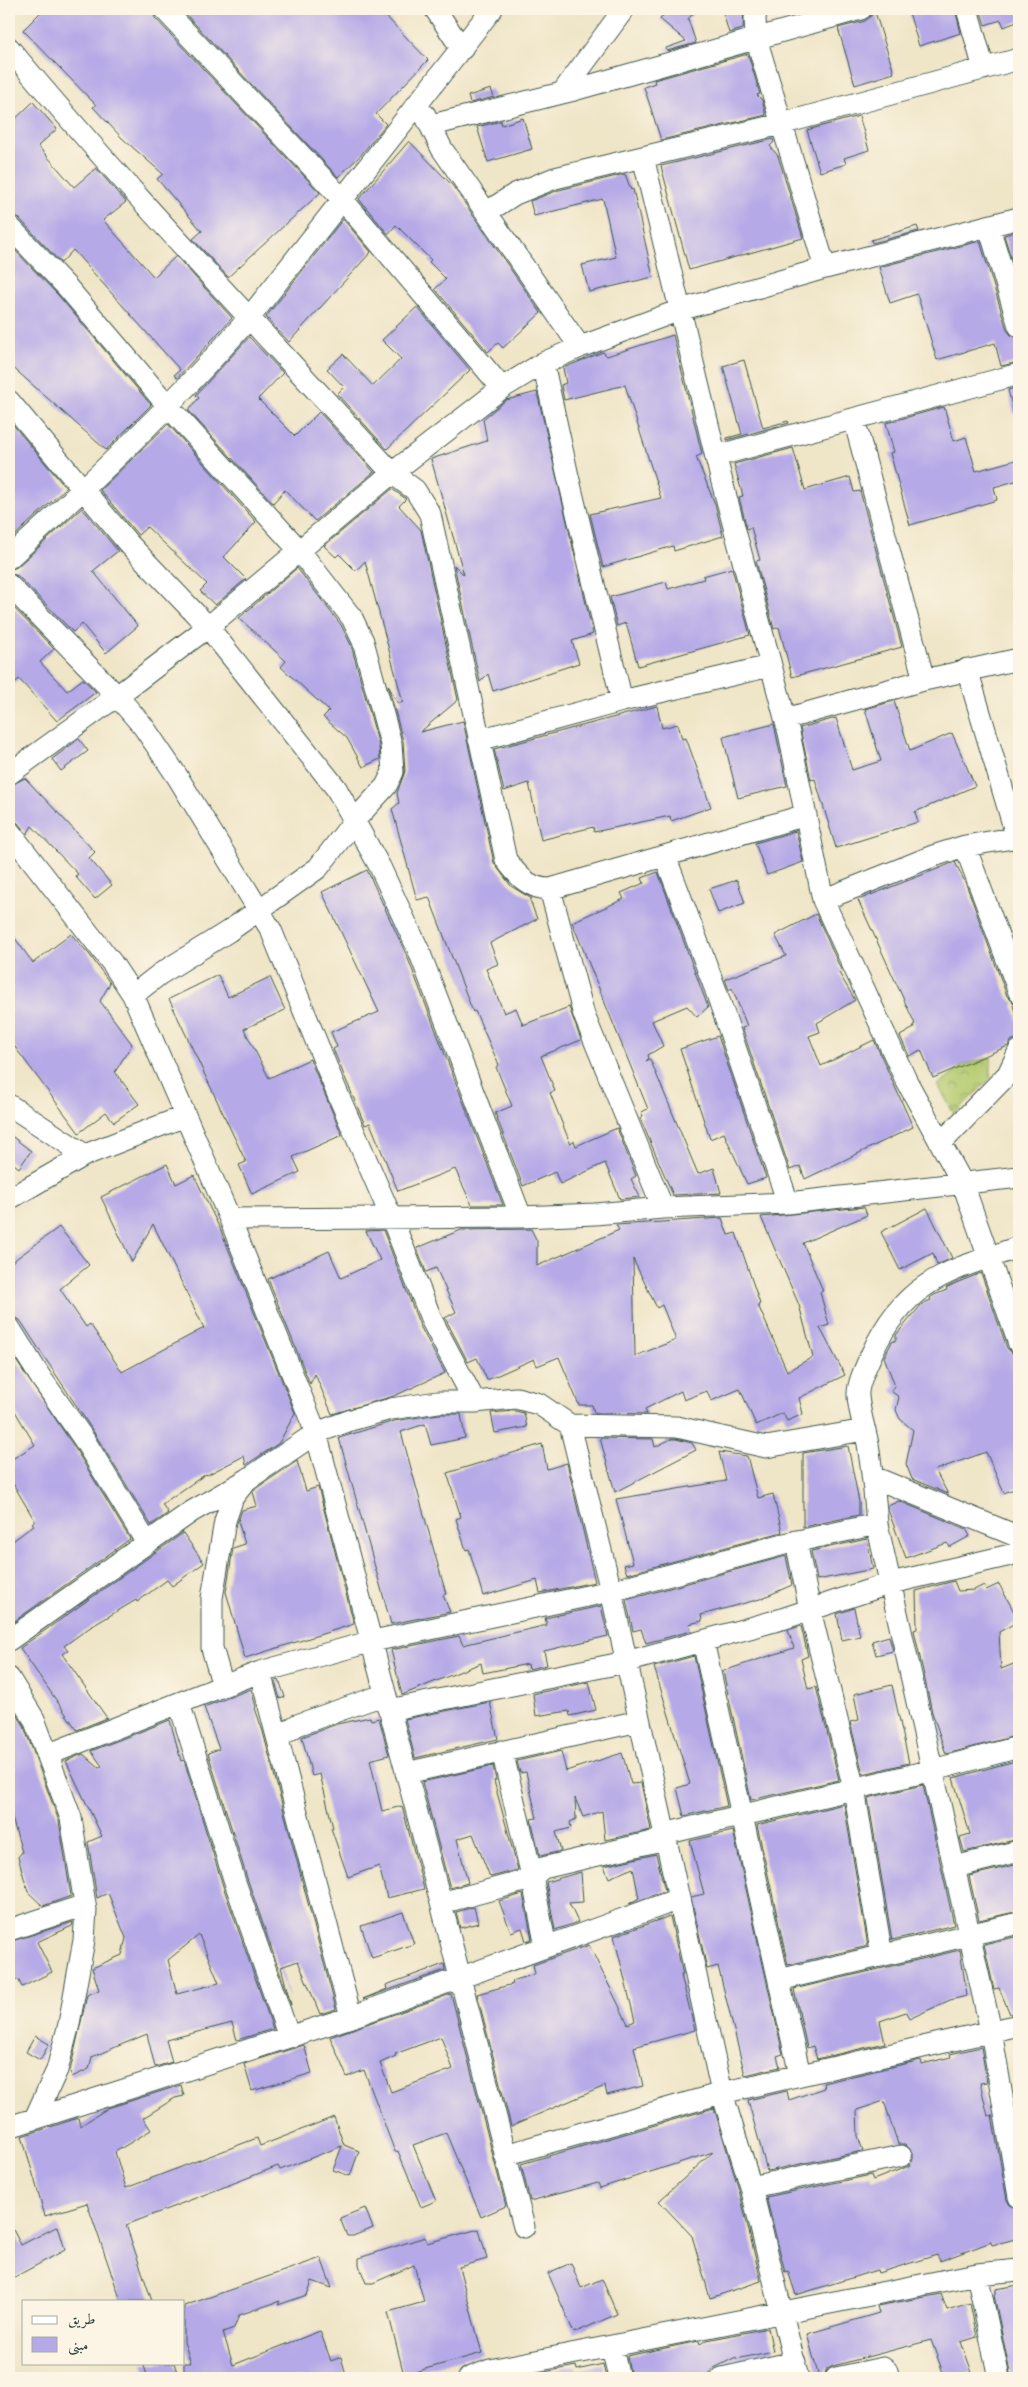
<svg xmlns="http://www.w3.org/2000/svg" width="1028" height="2387" viewBox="0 0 1028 2387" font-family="Cardo,Amiri,serif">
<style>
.park{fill:url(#park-crowns);stroke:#6a8452}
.building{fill:#b5a9e7;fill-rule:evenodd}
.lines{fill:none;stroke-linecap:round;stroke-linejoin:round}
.street-casing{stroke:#3e564a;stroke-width:23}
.street{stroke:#fff;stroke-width:21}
</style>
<defs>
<pattern id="park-crowns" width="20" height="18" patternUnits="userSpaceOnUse" patternTransform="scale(1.25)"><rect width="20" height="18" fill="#b5cc71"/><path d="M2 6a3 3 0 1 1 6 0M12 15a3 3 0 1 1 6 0" fill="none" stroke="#93a75e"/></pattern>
</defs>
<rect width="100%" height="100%" fill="#fcf5e5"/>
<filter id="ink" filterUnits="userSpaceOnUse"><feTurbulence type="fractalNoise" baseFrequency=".02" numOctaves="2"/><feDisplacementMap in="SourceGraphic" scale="10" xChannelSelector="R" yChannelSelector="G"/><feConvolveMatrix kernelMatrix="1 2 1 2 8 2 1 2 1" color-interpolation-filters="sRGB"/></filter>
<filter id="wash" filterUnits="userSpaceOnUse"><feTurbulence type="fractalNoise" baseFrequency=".0096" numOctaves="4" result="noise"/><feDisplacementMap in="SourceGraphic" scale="20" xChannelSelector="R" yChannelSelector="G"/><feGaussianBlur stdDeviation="1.12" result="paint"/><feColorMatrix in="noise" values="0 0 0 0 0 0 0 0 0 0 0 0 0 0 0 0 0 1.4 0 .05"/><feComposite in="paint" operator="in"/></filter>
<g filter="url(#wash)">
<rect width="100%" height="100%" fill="#efe5c7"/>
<path class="park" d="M991,1057V1078L954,1114L938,1085L963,1065Z"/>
<g id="blocks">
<path class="building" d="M44,9H152L155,18L320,193L228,277L193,239L202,231L157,179L163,174L122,138L93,107L96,105L23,30Z
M181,9H379L428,60L376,114L386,124L360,156L338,177Z
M669,9H697L688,19L696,43L667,51L666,48L686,41L660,19Z
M722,9H744L743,29L729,33Z
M908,9H955L961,33L919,46Z
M980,9H1019V21L1004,27L1001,20L985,25Z
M875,12L894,73L855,85L838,28L865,21Z
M748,54L760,94L757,95L762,100L766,115L661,140L644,87L655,83L654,80Z
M491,89L494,97L470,103L468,96Z
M33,102L57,129L38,146L74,187L96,168L117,192L126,202L103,220L154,277L176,256L232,318L177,378L174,375L180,370L73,250L61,263L18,217L9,214V125Z
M859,116L869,150L844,158L846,164L820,172L807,130Z
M523,118L532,149L488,162L477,127L501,121L502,125Z
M773,139L774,142L770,146L778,156L803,238L689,270L661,166Z
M409,141L452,185L541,313L503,348L498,343L488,352L435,289L446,279L429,262L431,260L396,225L388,234L359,199Z
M625,174L631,190L633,189L653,277L589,292L582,265L616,257L603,199L534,216L530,201L559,190Z
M343,219L371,252L289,342L266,317Z
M917,226L919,231L872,243L871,240Z
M1019,231V284L1004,235Z
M980,241L1007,330L1011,335L1019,338V362L1001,366L995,343L937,360L917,294L890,303L879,267Z
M9,244L58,295L151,405L106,450L9,364Z
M417,307L470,370L387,449L337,394L344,387L327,369L343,354L373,386L401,359L382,340Z
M673,335L702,454L696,457L715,504L723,536L674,551L673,546L603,567L590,514L661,498L625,385L564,400L561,385L566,383L563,368L603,352L607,356Z
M249,337L283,373L258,399L295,436L319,412L374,472L315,521L285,490L273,503L188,410L199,398L196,395Z
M744,360L763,428L788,421L789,423L727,440V438L742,434L723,366Z
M1019,387V413L1014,414L1008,390Z
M537,392L593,634L572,641L579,663L493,691L488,674L480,682L454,565L464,575L431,459L487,441L483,419L506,400Z
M944,407L954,441L966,437L976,471L1019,459V480L994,487L997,500L910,525L890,453L894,452L886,423Z
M9,420L66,488L9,541Z
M168,424L256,522L224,557L246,579L215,605L200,591L207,584L147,527L138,535L100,490Z
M793,448L805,490L850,477L854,492L860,491L902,647L792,677L779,627L774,629L756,561L760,560L751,527L747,529L739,497L743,496L734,464Z
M392,489L406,499L399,506L421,530L458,700L420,732L463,721L494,863L511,886L532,899L530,900L537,919L490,943L498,964L486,969L504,1013L516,1008L523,1025L569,1007L581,1040L541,1056L555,1091L550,1093L570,1143L574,1141L576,1146L617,1128L636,1176L631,1179L640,1197L620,1199L605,1163L560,1184L555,1172L523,1186L495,1113L512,1106L496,1067L499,1065L475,1011L473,1012L429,897L417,900L392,809L399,803L397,793L405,771L403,741L388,685L398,704L403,702L365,561L356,571L339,554L336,557L324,546Z
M82,508L118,551L93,571L138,626L106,653L82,624L73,632L18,576L9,573V570L17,567Z
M297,568L341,625L351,645L379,746L380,759L363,767L347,738L323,717L329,711L281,667L286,661L239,618Z
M732,568L750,635L638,666L626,623L617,626L610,597L666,582L668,589L704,579L703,576Z
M9,603L54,649L40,662L67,691L83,679L96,692L57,721L19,679L9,688Z
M894,701L910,751L952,733L975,786L915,812L918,822L836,848L815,779L811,780L800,728L836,718L852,770L881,761L865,709Z
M657,706L662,728L678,724L682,739L686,738L711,807L671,821L670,816L594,832L593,827L541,840L529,783L504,791L494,749Z
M774,724L787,786L738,798L723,737Z
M79,739L88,751L61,771L52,759Z
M25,778L95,852L89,858L112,885L95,899L75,876L78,874L32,826L27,834L18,823L9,819V786Z
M796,831L803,862L767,875L755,843Z
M955,862L966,884L1007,996L1015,1004L1013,1005L1019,1026V1039L1012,1040L1008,1046L933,1078L921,1050L909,1056L900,1036L914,1028L913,1025L915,1024L858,900Z
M367,870L407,956L503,1205H472L455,1169L398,1191L370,1123L365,1125L333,1049L337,1047L331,1032L379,1012L322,892Z
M658,872L708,1007L697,1017L687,1006L652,1021L663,1046L648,1055L649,1058L646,1061L650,1059L698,1174L714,1168L721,1193L673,1195L640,1118L643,1116L641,1112L648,1109L572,922L624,899L621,893L644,883L642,878Z
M737,880L745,903L718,913L709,889Z
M816,914L842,972L839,973L855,1000L817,1023L820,1032L809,1036L821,1066L874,1040L913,1127L805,1179L800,1166L790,1170L742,1028L747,1026L732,988L729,990L725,979L786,956L775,935Z
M9,930L33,963L71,934L89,954L110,983L100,1001L132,1044L115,1072L139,1104L114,1122L106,1112L79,1133L9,1039Z
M218,975L228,997L270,977L285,1010L244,1029L269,1078L310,1059L342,1135L293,1157L300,1172L252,1194L239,1165L246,1162L169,999Z
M718,1036L766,1178L747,1184L724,1133L710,1139L680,1049Z
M9,1134L31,1151L19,1168L9,1160Z
M167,1164L176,1184L194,1175L221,1231L295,1413L279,1443L246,1465L244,1456L207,1475L206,1474L162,1504L168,1513L151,1525L93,1431L20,1320L9,1315V1264L59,1227L89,1265L60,1289L86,1327L90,1324L122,1372L204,1328L153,1224L132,1262L101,1197Z
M864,1207L867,1215L803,1243L823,1291L820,1292L829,1325L820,1328L845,1375L799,1398L803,1414L787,1421L783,1413L756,1425L740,1389L711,1401L707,1391L684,1400L681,1391L645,1409L647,1414L594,1413L592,1405H579L559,1357L537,1366L534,1359L487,1380L477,1358L468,1362L445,1318L456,1312L436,1268L426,1272L417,1248L461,1230L531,1229L537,1241V1266L619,1230L616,1225L722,1218L728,1235L736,1233L760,1304L758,1305L787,1371L813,1357L799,1305L761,1217ZM633,1259L657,1308L662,1305L676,1340L635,1356Z
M927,1208L952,1258L937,1265L933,1253L900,1270L881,1232Z
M383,1230L420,1326L445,1373L394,1396L332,1414L315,1374L310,1384L268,1279L329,1251L341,1278L380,1260L366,1231Z
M981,1273L1007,1348L1016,1356L1019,1364V1487L1004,1493L986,1452L935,1470L948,1494L912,1479L906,1464L913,1430L900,1419L896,1410L899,1397L891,1391L895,1386L884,1357L892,1342L896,1340V1335L922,1304L931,1300L930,1298L934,1295L947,1290L946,1288L956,1283Z
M9,1350L73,1445L130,1539L9,1625V1544L34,1525L32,1523L35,1521L9,1477V1461L35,1445L9,1401Z
M515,1411L524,1413L527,1427L495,1433L491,1413Z
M439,1414H461L465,1438L431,1445L425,1424L401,1432L446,1594L443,1595L450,1612L391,1624L339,1438L394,1421Z
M600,1438L653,1439L655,1447L671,1439H676L692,1443L696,1450L615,1492Z
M542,1444L547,1469L567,1463L595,1582L540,1593L537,1580L483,1596L469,1549L466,1550L456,1519L461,1517L447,1473Z
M848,1446L859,1502V1515L803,1527V1453Z
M719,1452L747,1456L758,1498L773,1494L782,1532L627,1574L624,1565L633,1563L616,1499L726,1481Z
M297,1461L306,1491L318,1487L354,1624L245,1658L226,1592L233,1548L245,1544L238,1521L242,1510L257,1506L253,1492L255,1489Z
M899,1501L966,1529L970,1536L950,1547L947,1543L906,1558L888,1510V1506Z
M183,1533L204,1563L172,1586L167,1580L137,1602L136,1600L89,1628L64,1646L68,1651L62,1654L107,1718L77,1730L20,1648Z
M867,1539L873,1569L817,1580L811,1551Z
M786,1556L792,1585L760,1599L701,1615L702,1621L689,1624L691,1631L646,1643L641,1629L633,1631L626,1600Z
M954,1581L958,1591L974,1590L984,1585L986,1590L999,1584L1019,1621L999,1632L1001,1669L1019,1662V1735L946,1754L932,1712L914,1630L917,1629L916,1591Z
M601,1606L608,1636L544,1651L547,1665L529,1669L528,1664L483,1673L481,1663L402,1695L391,1650L459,1636L463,1645L547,1625L545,1618Z
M854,1608L860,1636L842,1640L837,1614Z
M801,1626L808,1656L801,1659L808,1689L816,1687L839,1780L751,1800L723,1671L794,1648L788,1630Z
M889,1636L893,1651L876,1655L872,1641Z
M694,1656L727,1806L684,1816L677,1788L690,1784L654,1667Z
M279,1680L285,1697L280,1699L275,1681Z
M589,1682L596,1710L570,1716L569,1711L536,1716L533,1694Z
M892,1685L909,1763L863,1774L850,1722L859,1720L854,1694Z
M251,1689L256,1707L255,1708L263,1732L336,2009L320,2014L298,1961L281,1967L291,2005L247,1878L208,1753L219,1749L204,1707Z
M9,1702L23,1724L59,1821L71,1896L43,1906L28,1892L18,1857L22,1852L9,1808Z
M490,1702L498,1739L415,1758L405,1719Z
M370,1717L371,1720L379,1718L389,1755L370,1760L382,1811L402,1806L424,1889L387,1898L379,1866L348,1877L331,1828H333L320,1774L312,1776L302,1737L337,1724Z
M170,1720L181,1761L184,1760L223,1886L273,2029L237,2040L232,2023L166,2040L172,2062L155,2067L147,2034L92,2057L89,2069L72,2077L70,2071L87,1995L99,1990L92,1968L122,1955L126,1938L108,1893L97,1898L88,1842L102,1836L66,1761L83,1754L99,1768L102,1766L91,1751ZM199,1935L219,1983L177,1994L168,1960Z
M561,1751L566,1771L622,1753L631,1784L641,1783L651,1830L605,1840L602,1811L583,1817L575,1798L576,1819L570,1822L571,1828L556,1832L561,1851L540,1856L531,1819L537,1818L526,1772L520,1773L517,1761Z
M1019,1760V1839L964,1852L960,1837L970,1834L953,1778Z
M493,1766L496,1780L494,1781L518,1870L490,1877L473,1834L457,1839L468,1883L450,1888L422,1782Z
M923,1785L954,1925L892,1940L868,1798Z
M844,1804L868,1946L788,1965L757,1825Z
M733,1831L783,2054L777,2056L780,2067L745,2075L718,1966L707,1969L691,1897L704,1894L690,1841Z
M656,1854L665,1891L629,1904L639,1898L633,1868L609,1878L604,1866Z
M1019,1864V1911L979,1920L969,1876Z
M581,1872L583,1902L569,1903L578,1922L555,1930L546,1882Z
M523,1894L532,1939L526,1941L522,1928L511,1932L499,1901Z
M474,1907L478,1923L460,1928L456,1912Z
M403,1912L414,1944L372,1958L361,1926Z
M670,1916L683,1975H681L695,2030L634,2047L643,2086L607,2095L605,2086L511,2126L477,1994L513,1984L512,1981L535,1974L533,1965L589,1945L628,2024L635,2021L614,1936Z
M73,1922L72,1926L37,1942L52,1972L22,1987L18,1979L9,1983V1942Z
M1019,1936V2013L1010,2014L999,1988L994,1989L984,1944Z
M960,1950L967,1996L950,2000L909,2019L906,2012L880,2021L885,2043L817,2059L813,2046L807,2048L794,1989Z
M444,1964L445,1970L363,1999L387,1989L386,1985Z
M451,1994L506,2206L481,2217L446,2133L413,2145L436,2201L421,2207L398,2151L395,2152L364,2070L347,2077L330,2037ZM441,2037L453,2069L391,2092L380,2063L396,2056L395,2054Z
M35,2036L49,2044L40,2060L26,2052Z
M304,2045L312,2073L252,2091L244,2064Z
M981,2047L987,2082L980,2083L988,2116L992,2115L1007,2200L1010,2205L1019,2209V2238L992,2245L991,2242L940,2261L937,2255L878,2273L877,2270L796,2295L788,2271L785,2272L766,2197L871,2175L873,2180L909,2166L913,2159V2153L905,2144H898L884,2101L857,2110L858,2136L863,2151L767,2171L748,2100L787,2091L789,2100L824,2088L823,2083L921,2060L922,2064L951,2057L950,2054Z
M181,2085L184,2096L175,2098L143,2118L151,2130L115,2152L126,2188L257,2138L260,2146L334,2117L344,2145L359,2151L350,2176L333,2170L342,2146L280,2170L278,2166L126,2225L152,2301H121L87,2203L45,2216L22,2136L78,2118L80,2126L108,2108Z
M714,2108L739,2190L761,2281L710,2298L692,2236L659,2201L713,2152L600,2188L598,2183L530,2201L521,2164Z
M365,2208L373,2228L353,2236H347L340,2218Z
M9,2222L21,2245L58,2226L65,2250L9,2280Z
M479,2229L487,2259L459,2267L482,2353L404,2375L388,2312L424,2302L414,2265L373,2283H366L359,2265V2258L425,2237L427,2243Z
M321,2258L332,2288L312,2281L307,2295L278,2305L280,2301L239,2315L234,2328L223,2332L233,2365L320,2331L331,2361L341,2357L347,2378H184V2363H191L184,2342V2306Z
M571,2263L581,2288L602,2279L617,2314L574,2333L548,2273Z
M1019,2285V2378H1011L994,2295L996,2294V2289Z
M941,2294L947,2310L970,2303L977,2337L961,2342L972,2372L961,2378H945L931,2340L833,2366L827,2369L824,2377L819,2378L807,2334L879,2313L877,2306Z
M768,2328L773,2351L737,2359L736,2357L714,2368L707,2374L708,2378H631L627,2356L699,2341L700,2344L707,2340Z
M143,2363H174L179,2378H148Z
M603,2364L606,2378H513L576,2366L577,2370Z"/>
</g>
</g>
<g filter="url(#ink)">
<use href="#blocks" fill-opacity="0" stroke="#3e564a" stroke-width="1"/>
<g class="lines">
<defs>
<path id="street" d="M164,9L343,200L502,388
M435,9L462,49
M757,9L755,18L756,38L825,268
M967,9L984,69
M9,48C131,195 264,332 392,473L415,490L430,514L506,860C518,876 529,889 550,889L806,815
M562,93L624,9
M425,115L442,149L580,347
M432,125L574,90L861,9
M643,157L721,478L789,733L823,900L906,1080L963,1184L1019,1344
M487,212L515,194L555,178L781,124L1019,59
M9,226L67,287L168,406L299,550L352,618L363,641L391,744L393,772L386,786L354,821L318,868L229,931L160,974L133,995
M989,227L1019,326
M543,363L568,476L622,701
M9,401L128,543L208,627L336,788L380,867L419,951L521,1217
M854,419L924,680
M716,456L1019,374
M9,558C93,482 175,403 250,317L492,9
M9,585L117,696L208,627L392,473L502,388L543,363L580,347L680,310L825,268L1019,218
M967,669L1017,838
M785,719L924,680L1019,659
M479,740L622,701L770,666
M9,774L117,696L143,726L177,776L271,930L336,1090L392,1219L432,1321L475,1402
M9,831L112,963L133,995L230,1219L316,1433L441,1903L524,2227
M965,846L1019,992
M665,856L715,988L788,1203
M550,889L584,1015L663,1208
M823,900L933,856L965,846L1019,837
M9,1105L85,1155
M942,1142L1008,1074L1019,1051
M9,1199L85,1155L185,1116
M230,1219L521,1217L595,1214L663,1208L788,1203L1019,1177
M1019,1247C949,1271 905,1280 872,1353C867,1365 857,1383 858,1396C859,1412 865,1429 868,1444C872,1471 875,1497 877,1524L991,2031L1019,2197
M9,1327L41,1378L83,1438L147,1543
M570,1425L611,1591L722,2093L751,2187L798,2378
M873,1477L1019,1537
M245,1482L233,1497L225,1521L212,1598V1648L223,1686L260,1672L351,2017
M796,1541L810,1610L854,1789L882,1956
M9,1640L191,1512L248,1479L316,1433L351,1420L391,1409L438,1402H475L516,1398L539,1404L570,1425L677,1427L766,1447L865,1430
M703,1641L800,2075
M260,1672L373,1641L611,1591L784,1544L877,1524
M9,1678L34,1719L71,1818L86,1910L84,1940L69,2024L57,2070L35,2118
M223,1686L179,1703L235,1882L289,2037
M278,1738L297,1725L383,1695L389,1710L626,1662L782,1619L891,1583L1019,1553
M502,1751L532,1876L546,1947
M47,1755L179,1703
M406,1773L639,1721
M664,1834L933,1770L1019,1747
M955,1867L1019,1851
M441,1903L528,1880L543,1868L665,1839
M9,1930L85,1905
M779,1980L1019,1923
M9,2127L351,2017L679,1899
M505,2155L722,2093L1019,2025
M751,2187L901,2156
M977,2274L999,2378
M612,2347L619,2378
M469,2378L490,2370L977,2274L1019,2270
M722,2378L795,2362
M836,2378L883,2368L887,2371L889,2378"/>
</defs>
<use href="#street" class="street-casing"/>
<use href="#street" class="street"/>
</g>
</g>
<rect width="1028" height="2387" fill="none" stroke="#fcf5e5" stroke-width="30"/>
<rect x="22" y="2300" width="162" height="65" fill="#fcf5e5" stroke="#a4ab9e"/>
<rect x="32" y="2316" width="25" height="8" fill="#ffffff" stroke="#a4ab9e"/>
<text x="68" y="2324" font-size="15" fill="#1f3d34">طريق</text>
<rect x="32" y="2337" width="25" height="15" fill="#b5a9e7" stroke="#a4ab9e"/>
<text x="68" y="2350" font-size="15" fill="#1f3d34">مبنى</text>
</svg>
